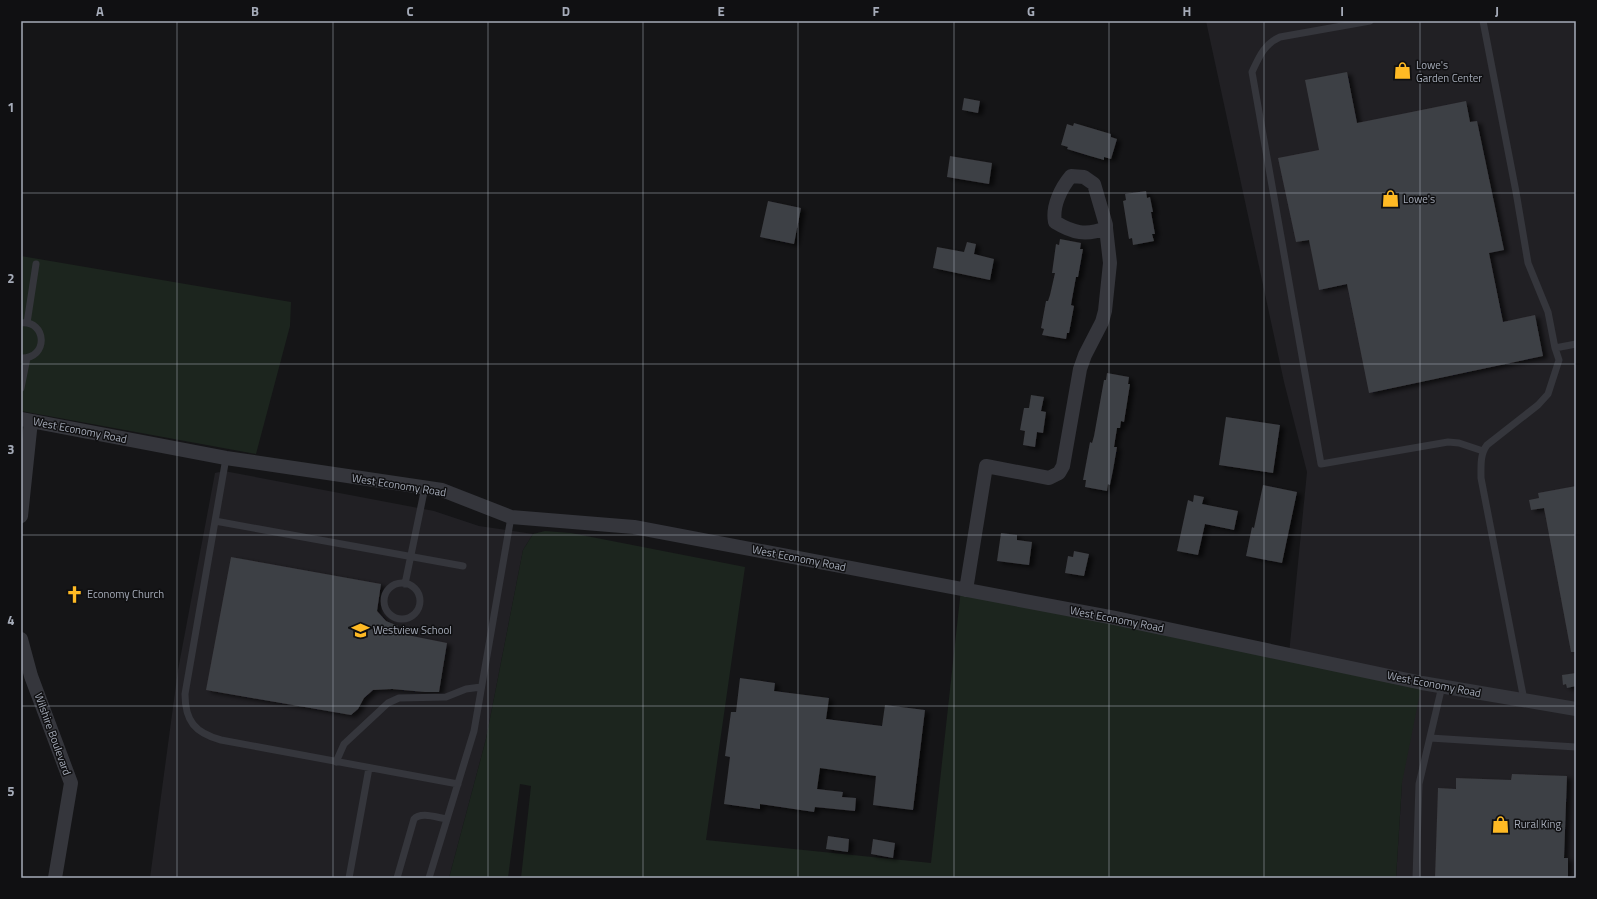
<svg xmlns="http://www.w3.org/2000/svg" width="1597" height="899" viewBox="0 0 1597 899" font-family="'Titillium Web',sans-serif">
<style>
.built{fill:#212024}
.green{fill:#1c251e}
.building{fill:#3e3f44;filter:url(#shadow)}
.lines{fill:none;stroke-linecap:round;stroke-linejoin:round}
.lane{stroke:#35363c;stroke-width:7}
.street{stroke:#35363c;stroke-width:14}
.grid{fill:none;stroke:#a5abb8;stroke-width:1;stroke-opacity:0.55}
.labels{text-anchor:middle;stroke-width:3;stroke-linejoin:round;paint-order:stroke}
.poi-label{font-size:11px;fill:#a5abb8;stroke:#101012;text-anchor:start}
.street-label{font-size:11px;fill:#a5abb8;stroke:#101012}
.neatline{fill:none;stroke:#a5abb8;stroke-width:1.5}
.grid-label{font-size:13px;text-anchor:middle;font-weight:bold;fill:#a5abb8}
</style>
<defs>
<filter id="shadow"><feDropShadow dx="4.5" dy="2.5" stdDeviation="2" flood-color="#0009"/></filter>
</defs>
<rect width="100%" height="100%" fill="#151517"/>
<path class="built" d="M1206,21H1576V878H1396L1402,783L1289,654L1307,472L1284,382Z
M224,471L434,511L479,526L533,534L523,550L486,739L449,878H150L178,670L215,473Z"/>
<path class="green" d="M21,256L291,302L290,326L256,454L21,411Z
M545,531L571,533L745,567L706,840L931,863L961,589L1422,683L1402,783L1396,878H521L531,786L520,784L508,878H449L486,739L523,550L533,534Z"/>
<path class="building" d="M1347,72L1357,123L1466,101L1470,122L1477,121L1504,250L1489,253L1503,322L1535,315L1543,356L1369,393L1347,284L1319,290L1309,240L1296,242L1278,158L1319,150L1305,80Z
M964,98L980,101L978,113L962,110Z
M1074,123L1111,134V137L1117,139L1111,159L1104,157V160L1090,156L1067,149L1068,147L1061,145L1067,124L1073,126Z
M950,156L992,163L989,184L947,177Z
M1146,191L1147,198L1150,197L1153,212H1151L1155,234H1152L1154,241L1133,245L1132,238L1129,239L1123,201L1126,200L1125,194Z
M768,201L801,208L794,244L760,237Z
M1060,239L1081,243L1080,249H1083L1078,277H1076L1072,299L1071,305L1074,306L1069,333H1067L1066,339L1042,335L1044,329L1041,328L1046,301H1048L1050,295L1055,273H1052L1056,244L1059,245Z
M967,242L976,244L974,254L994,259L990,280L933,268L937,247L964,252Z
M1107,373L1129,377L1128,384H1130L1124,422L1121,421L1120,428H1117L1114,447H1117L1113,470L1110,485L1108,484L1107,491L1085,487L1086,480H1083L1090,442L1092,443L1094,436L1104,380H1106Z
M1031,395L1044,397L1041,411L1046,412L1043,433L1037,432L1035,447L1023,445L1025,431L1020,430L1024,408H1029Z
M1226,417L1280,425L1273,473L1219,465Z
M1263,485L1297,492L1282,563L1246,556L1252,527L1254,528Z
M1576,486V652H1571L1544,508L1531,510L1529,500L1539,498L1538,493Z
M1194,495L1204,497L1202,504L1238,511L1234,530L1205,524L1198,555L1177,551L1188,500L1193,502Z
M1001,533L1017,535V540L1032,542L1029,565L997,561Z
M1074,551L1089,554L1084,576L1065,573L1068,556L1073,557Z
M231,557L381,584L377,611L386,621L398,626L397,633L447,643L439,692H425L392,689L373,690L364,698L358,709L351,715L206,690Z
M1576,673V686L1567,688L1566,684L1563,685L1562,675Z
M740,678L775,683L774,691L829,698L826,719L882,726L885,705L925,710L913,810L873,805L876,776L820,768L817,789L843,792L842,797L856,798L855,811L815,807L814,812L760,804V809L724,804L730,757L725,756L731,712H736Z
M1512,774L1567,776L1564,858H1568V878H1435L1438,788L1456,789V778L1511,780Z
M828,836L849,839L848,852L826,849Z
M873,839L895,843L893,858L871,854Z"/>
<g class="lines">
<path class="lane" d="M1370,21L1280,37C1264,44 1259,57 1252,72L1321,464L1448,442L1459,443L1483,451
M1483,21L1516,192L1528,263L1548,312L1555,348L1576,344
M21,323C47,320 49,359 21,358
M27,323L36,264
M21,388L27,358
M226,458L185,694C185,721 195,733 221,740L458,784
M215,521L463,566
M384 601a18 18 0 1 1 36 0a18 18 0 1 1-36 0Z
M405,584L425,487
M1524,700L1481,478C1481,466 1480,454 1487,445L1538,405L1548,394L1559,360L1555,348
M1430,738L1576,747
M336,762L344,744L388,703L399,698L446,697L466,689L481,687
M349,878L369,768
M397,878L414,819C421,811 438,818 447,819
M429,878L474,731L511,517
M1416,878L1419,784L1442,686"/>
<path class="street" d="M21,419L226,458L442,490L511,517L634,527L1115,618L1422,683L1576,709
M21,516L31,421
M966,590L986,466L1049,478L1059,473L1063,466L1080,369L1085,355L1102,322L1105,311L1110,263L1106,228V225L1094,184L1084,177L1071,176C1061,188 1052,206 1055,222C1073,233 1086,236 1106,228
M21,639L31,676L71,783L55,878"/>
</g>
<path class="grid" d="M177,21V878M333,21V878M488,21V878M643,21V878M798,21V878M954,21V878M1109,21V878M1264,21V878M1420,21V878M21,193H1576M21,364H1576M21,535H1576M21,706H1576"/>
<defs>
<symbol id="shop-bare" viewBox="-9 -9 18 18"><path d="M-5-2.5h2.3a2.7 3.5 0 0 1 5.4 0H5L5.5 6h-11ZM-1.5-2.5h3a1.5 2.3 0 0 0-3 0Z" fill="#ffba24" stroke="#101012" stroke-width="2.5" paint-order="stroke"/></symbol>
<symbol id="church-bare" viewBox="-9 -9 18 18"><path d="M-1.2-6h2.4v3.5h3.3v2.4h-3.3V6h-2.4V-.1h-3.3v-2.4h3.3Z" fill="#ffba24" stroke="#101012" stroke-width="2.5" paint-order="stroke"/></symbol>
<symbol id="school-bare" viewBox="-9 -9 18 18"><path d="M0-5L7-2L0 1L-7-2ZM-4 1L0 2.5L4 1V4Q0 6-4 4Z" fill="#ffba24" stroke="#101012" stroke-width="2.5" paint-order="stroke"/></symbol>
</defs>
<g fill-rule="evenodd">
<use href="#shop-bare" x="1390" y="58" width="25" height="25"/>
<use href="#shop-bare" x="1378" y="186" width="25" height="25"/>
<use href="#church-bare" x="62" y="582" width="25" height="25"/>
<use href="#school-bare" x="348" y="618" width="25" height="25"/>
<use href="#shop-bare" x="1488" y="812" width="25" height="25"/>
</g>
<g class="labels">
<g class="poi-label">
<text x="1416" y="69">Lowe's<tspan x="1416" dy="13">Garden Center</tspan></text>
<text x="1403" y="203">Lowe's</text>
<text x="87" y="598">Economy Church</text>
<text x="373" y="634">Westview School</text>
<text x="1514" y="828">Rural King</text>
</g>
<g class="street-label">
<text transform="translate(80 430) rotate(11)" y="4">West Economy Road</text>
<text transform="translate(399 485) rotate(9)" y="4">West Economy Road</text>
<text transform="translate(799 558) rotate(11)" y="4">West Economy Road</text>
<text transform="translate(1117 619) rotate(11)" y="4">West Economy Road</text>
<text transform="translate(1434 684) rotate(11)" y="4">West Economy Road</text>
<text transform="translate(53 734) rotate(70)" y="4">Wilshire Boulevard</text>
</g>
</g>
<rect width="1597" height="899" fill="none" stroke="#101012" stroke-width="44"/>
<rect x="22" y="22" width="1553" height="855" class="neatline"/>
<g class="grid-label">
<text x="100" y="16">A</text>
<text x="255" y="16">B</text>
<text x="410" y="16">C</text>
<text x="566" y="16">D</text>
<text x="721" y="16">E</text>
<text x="876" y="16">F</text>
<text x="1031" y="16">G</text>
<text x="1187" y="16">H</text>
<text x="1342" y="16">I</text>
<text x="1497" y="16">J</text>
<text x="11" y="112">1</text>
<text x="11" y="283">2</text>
<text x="11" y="454">3</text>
<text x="11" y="625">4</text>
<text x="11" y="796">5</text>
</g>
</svg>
